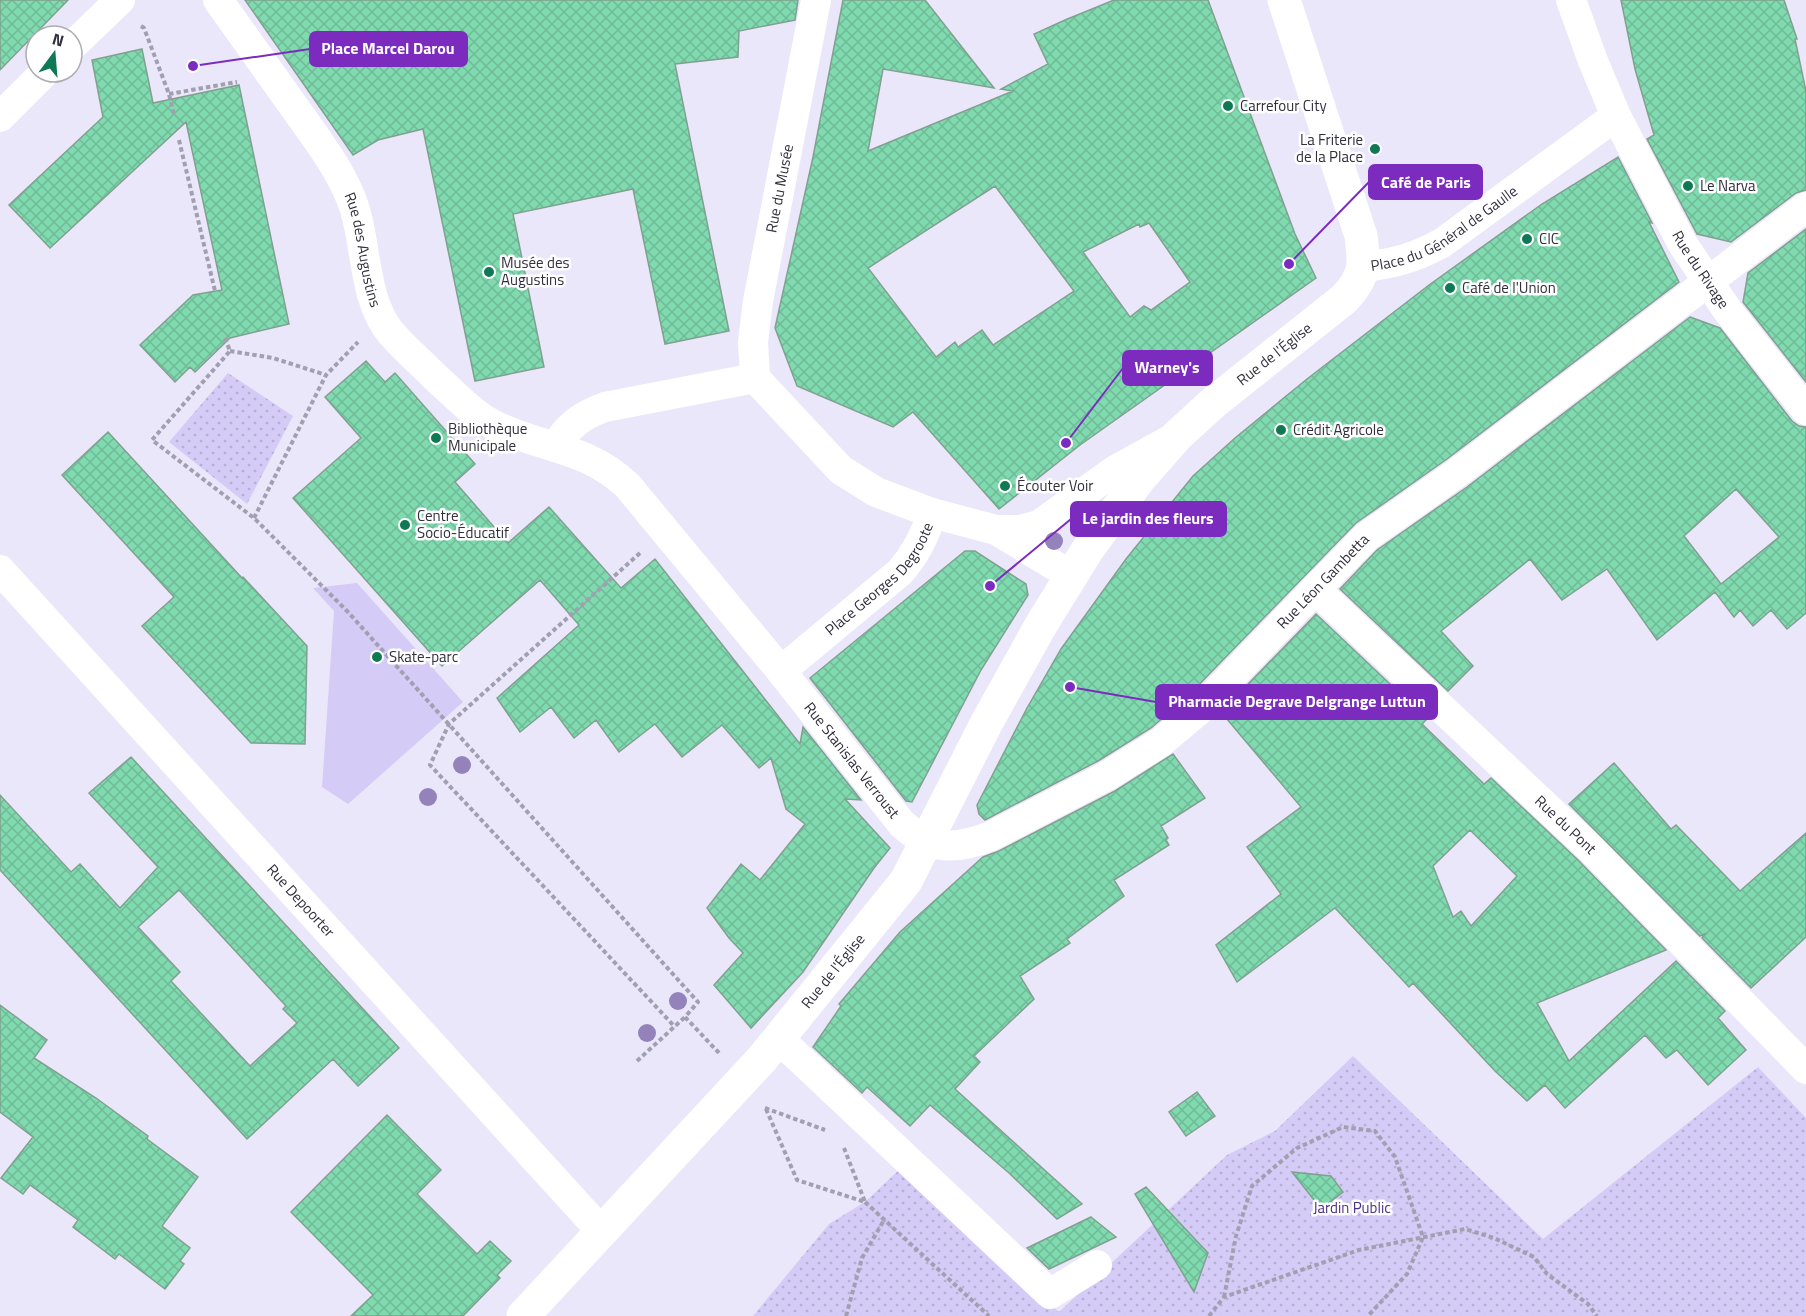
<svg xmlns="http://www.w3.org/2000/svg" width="1806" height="1316" viewBox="0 0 1806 1316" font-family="'Titillium Web',sans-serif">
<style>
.grass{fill:url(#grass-dots)}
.pitch{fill:#d4cbf6}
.building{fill:url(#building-cross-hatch);stroke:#80a190;stroke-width:1.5;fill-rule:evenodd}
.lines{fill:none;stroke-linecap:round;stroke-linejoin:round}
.path{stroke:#a29fb0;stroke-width:4;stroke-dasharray:4.5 3;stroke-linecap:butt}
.street{stroke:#fff;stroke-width:30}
.secondary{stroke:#fff;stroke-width:33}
.tree{fill:#9482ba}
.poi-dot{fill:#0f7953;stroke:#fff;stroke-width:2}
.labels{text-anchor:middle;stroke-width:5;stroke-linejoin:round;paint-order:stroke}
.poi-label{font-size:15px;fill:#322f3c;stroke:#fff;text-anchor:start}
.street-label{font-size:15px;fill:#322f3c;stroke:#fff}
.park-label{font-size:15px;fill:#4c2f85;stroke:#fff}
.leader{fill:none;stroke:#7b2cbf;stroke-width:2}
.callout-dot{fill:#7b2cbf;stroke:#fff;stroke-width:2}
.callout{fill:#7b2cbf;stroke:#7b2cbf;stroke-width:2}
.callout-label{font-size:16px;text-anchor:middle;font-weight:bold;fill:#fff}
</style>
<defs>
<pattern id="grass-dots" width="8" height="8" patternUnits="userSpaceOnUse" patternTransform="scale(1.5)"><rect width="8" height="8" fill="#d4cbf6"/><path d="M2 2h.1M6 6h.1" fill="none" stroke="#b6afd4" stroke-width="1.8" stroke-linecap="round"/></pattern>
<pattern id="building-cross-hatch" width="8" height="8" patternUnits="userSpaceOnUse" patternTransform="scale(1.5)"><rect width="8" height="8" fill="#80daaf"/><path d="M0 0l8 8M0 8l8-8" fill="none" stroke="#6fbb97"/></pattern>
</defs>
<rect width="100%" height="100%" fill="#ebe7fb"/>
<path class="grass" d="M228,373L293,416L247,504L169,442Z
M1353,1056L1543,1239L1758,1067L1806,1118V1316H753L829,1224L865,1202L900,1169L1059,1312L1227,1155L1275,1131Z"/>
<path class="pitch" d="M357,583L463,702L348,804L322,787L334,611L313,588Z"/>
<path class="building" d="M0,0H68L0,70Z
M245,0H798L795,20L739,31L738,57L675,64L729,331L665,344L633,189L513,214L544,367L475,381L423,129L378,140L353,155Z
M843,0H925L994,88L883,69L868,151L1013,91L1001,89L1048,64L1034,34L1065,20L1114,0H1208L1295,234L1316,278L1080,445L999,509L913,412L893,427L797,386L775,328L813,157ZM995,186L1074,291L993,345L982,330L958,347L955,342L936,357L868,268ZM1149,223L1190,282L1151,310L1144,306L1130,317L1083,252L1139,224L1140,227Z
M1621,0H1784L1797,39H1795L1806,91V190L1796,193L1731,242L1697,234L1647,139L1654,135L1635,69Z
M142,49L153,103L239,85L289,324L230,338L195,372L190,367L175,382L140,345L193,295L222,290L186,122L50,248L9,205L103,117L92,60Z
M1618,157L1652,223L1649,222L1679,282L1447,459L1356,523L1186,698L1151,728L1098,761L985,820L979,814L977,805L1027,708L1061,649L1126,559L1193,476L1235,438L1307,379L1429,285L1542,204Z
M1806,229V382L1743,302L1748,273Z
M1690,317L1720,328L1792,421L1799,426L1806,427V613L1787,629L1771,610L1753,626L1740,610L1734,617L1715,592L1657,640L1607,569L1562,600L1530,559L1441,631L1473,666L1448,691L1340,589L1377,550L1467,487ZM1736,489L1779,537L1721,584L1684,536Z
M366,361L385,382L395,373L475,464L455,482L508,543L549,507L621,588L655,559L800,744L803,727L861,800L845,799L890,848L874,868L803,972L751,1028L714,985L743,953L729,938L707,908L741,864L760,880L805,824L786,809L771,758L759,768L722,725L682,757L655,724L619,752L596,720L574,738L551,707L520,732L497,698L579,625L540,580L442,666L293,498L361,438L325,397Z
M108,432L242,578L243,577L307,646L305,744L251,743L142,626L174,597L62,475Z
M965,551H975L1026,584L1028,595L981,670L912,802L906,801L810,678Z
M1316,614L1427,719L1422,724L1484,784L1491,778L1578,860L1666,950L1537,1003L1569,1061L1676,961L1725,1011L1718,1018L1746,1050L1708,1085L1677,1050L1666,1058L1645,1035L1565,1108L1545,1085L1527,1101L1495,1071L1413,983L1409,987L1335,908L1237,982L1216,945L1281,894L1247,847L1301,807L1221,712ZM1470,830L1517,876L1471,926L1461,911L1453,917L1433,866Z
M1173,754L1205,798L1161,826L1168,838L1166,840L1169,845L1114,880L1124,896L1067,939L1070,943L1020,976L1034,999L974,1056L980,1062L955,1089L1082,1204L1057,1219L1009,1173L930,1105L910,1126L867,1087L862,1093L813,1047L841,1006L839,1004L900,932L983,857L999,851L1115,791Z
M131,757L399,1048L358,1086L333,1059L247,1139L0,870V795L71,872L80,864L120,908L158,867L89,793ZM179,890L286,1006L283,1009L297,1023L250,1066L171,981L180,972L138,927Z
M1614,763L1671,829L1676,825L1740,891L1806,833V937L1751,988L1702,938L1705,934L1700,936L1569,804Z
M0,1005L47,1040L34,1058L96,1098L148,1136L147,1139L198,1177L162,1226L190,1248L180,1261L184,1264L165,1289L119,1254L115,1259L73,1227L78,1220L30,1185L23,1194L1,1178L33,1137L0,1112Z
M1197,1092L1215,1116L1186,1136L1169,1112Z
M387,1115L441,1170L417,1194L477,1254L490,1241L511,1261L497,1275L500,1278L463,1316H351L373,1295L291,1212Z
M1292,1172L1331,1176L1343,1192L1321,1209Z
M1146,1187L1208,1253L1194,1292L1135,1194Z
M1091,1217L1116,1237L1049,1269L1027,1248Z"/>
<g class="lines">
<path class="path" d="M141,26L144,28L169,94L174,115
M169,94L237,82
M179,140L215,291
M225,338L230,351L152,440L254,518L348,612L698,1002L685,1017L720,1054
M230,351L273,358L326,375
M254,518L326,375L358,342
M640,553L449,724L430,765L675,1027
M637,1061L685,1017
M765,1108L825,1130
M766,1109L797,1180L865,1202L844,1148
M865,1202L989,1316
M1224,1297L1236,1236L1252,1186L1297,1148L1343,1127L1375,1131L1395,1157L1423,1237L1407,1274L1368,1316
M846,1316L862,1258L884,1220
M1209,1316L1224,1297L1359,1250L1465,1229L1494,1238L1534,1257L1547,1274L1588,1304L1597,1316"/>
<g class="street">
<path id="s1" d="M218,0C244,37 271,74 297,111C316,138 337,165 350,196C368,238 361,297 391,333C404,348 419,361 433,375C452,392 470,412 492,424C541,449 583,445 627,485L781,671L900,572C916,554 925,536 932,513L876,492L841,470L755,378L605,407C583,415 568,425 556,446"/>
<path id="s2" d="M1571,0L1593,61L1616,116L1682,243L1728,311L1806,410"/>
<path d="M72,46L120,0"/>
<path d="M0,117L45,72"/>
<path id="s3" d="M1364,267C1396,263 1414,258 1442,243L1616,116"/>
<path id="s4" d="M755,378L753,342L758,301L816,0"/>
<path d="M932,513L996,530L1072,576"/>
<path d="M996,530H1020L1039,525L1114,471L1172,439"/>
<path id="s5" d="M0,570L602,1232"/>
<path id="s6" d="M1315,589L1590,848L1806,1069"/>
<path id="s7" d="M781,671L902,824C932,851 956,850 991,836L1107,776L1161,742L1198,711L1366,537L1457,473L1806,207"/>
<path d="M779,1039L1050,1294L1097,1265"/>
</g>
<path class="secondary" id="s8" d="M523,1316L762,1059L906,881L987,722L1041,625L1088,549L1140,478L1177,436L1213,403L1344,299C1365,277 1365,265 1361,236L1284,0"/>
</g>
<g class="tree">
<circle cx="1054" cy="541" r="9"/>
<circle cx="462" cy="765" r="9"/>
<circle cx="428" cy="797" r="9"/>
<circle cx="678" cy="1001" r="9"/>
<circle cx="647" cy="1033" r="9"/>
</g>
<g class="poi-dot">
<circle cx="1228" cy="106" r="6"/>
<circle cx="1375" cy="149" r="6"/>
<circle cx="1688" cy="186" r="6"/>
<circle cx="1527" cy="239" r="6"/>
<circle cx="489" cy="272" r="6"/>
<circle cx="1450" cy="288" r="6"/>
<circle cx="1281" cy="430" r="6"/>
<circle cx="436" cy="438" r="6"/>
<circle cx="1005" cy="486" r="6"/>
<circle cx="405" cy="525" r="6"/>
<circle cx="377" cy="657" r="6"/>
</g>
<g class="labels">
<g class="poi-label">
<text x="1240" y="111">Carrefour City</text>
<text x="1363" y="145" text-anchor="end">La Friterie<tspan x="1363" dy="17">de la Place</tspan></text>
<text x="1700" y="191">Le Narva</text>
<text x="1539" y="244">CIC</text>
<text x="501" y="268">Musée des<tspan x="501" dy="17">Augustins</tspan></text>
<text x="1462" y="293">Café de l'Union</text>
<text x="448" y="434">Bibliothèque<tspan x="448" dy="17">Municipale</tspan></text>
<text x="1293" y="435">Crédit Agricole</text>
<text x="1017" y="491">Écouter Voir</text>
<text x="417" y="521">Centre<tspan x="417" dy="17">Socio-Éducatif</tspan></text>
<text x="389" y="662">Skate-parc</text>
</g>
<g class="street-label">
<text dy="5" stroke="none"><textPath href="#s4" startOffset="192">Rue du Musée</textPath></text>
<text dy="5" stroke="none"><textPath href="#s3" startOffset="90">Place du Général de Gaulle</textPath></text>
<text dy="5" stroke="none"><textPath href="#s1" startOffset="292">Rue des Augustins</textPath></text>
<text dy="5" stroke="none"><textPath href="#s2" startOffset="300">Rue du Rivage</textPath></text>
<text dy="5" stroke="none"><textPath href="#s8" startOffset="1230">Rue de l'Église</textPath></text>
<text dy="5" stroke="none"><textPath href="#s1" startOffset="1044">Place Georges Degroote</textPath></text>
<text dy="5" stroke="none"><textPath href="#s7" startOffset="714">Rue Léon Gambetta</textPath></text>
<text dy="5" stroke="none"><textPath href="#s7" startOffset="114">Rue Stanislas Verroust</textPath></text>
<text dy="5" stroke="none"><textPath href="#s6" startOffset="344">Rue du Pont</textPath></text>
<text dy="5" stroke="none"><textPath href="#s5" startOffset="447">Rue Depoorter</textPath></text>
<text dy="5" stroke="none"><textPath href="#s8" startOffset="464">Rue de l'Église</textPath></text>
</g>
<g class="park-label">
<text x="1352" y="1213">Jardin Public</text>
</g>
</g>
<path class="leader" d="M193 66L310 49M1289 264L1369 182M1066 443L1123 368M990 586L1071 519M1070 687L1156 702"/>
<g class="callout-dot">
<circle cx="193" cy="66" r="6"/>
<circle cx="1289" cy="264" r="6"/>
<circle cx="1066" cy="443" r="6"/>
<circle cx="990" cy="586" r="6"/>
<circle cx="1070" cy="687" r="6"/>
</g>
<g class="callout">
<rect x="310" y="32" width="157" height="34" rx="6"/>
<rect x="1369" y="165" width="113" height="34" rx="6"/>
<rect x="1123" y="351" width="89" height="34" rx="6"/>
<rect x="1071" y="502" width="155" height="34" rx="6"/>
<rect x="1156" y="685" width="281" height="34" rx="6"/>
</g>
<g class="callout-label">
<text x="388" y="54">Place Marcel Darou</text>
<text x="1426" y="188">Café de Paris</text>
<text x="1167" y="373">Warney's</text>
<text x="1148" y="524">Le jardin des fleurs</text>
<text x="1297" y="707">Pharmacie Degrave Delgrange Luttun</text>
</g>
<g transform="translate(54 54) rotate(16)"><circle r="28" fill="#ffffff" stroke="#adacb1" stroke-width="1.5"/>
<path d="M0-4.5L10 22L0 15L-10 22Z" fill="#0f7953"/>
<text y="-9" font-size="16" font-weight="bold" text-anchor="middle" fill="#322f3c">N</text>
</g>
</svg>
